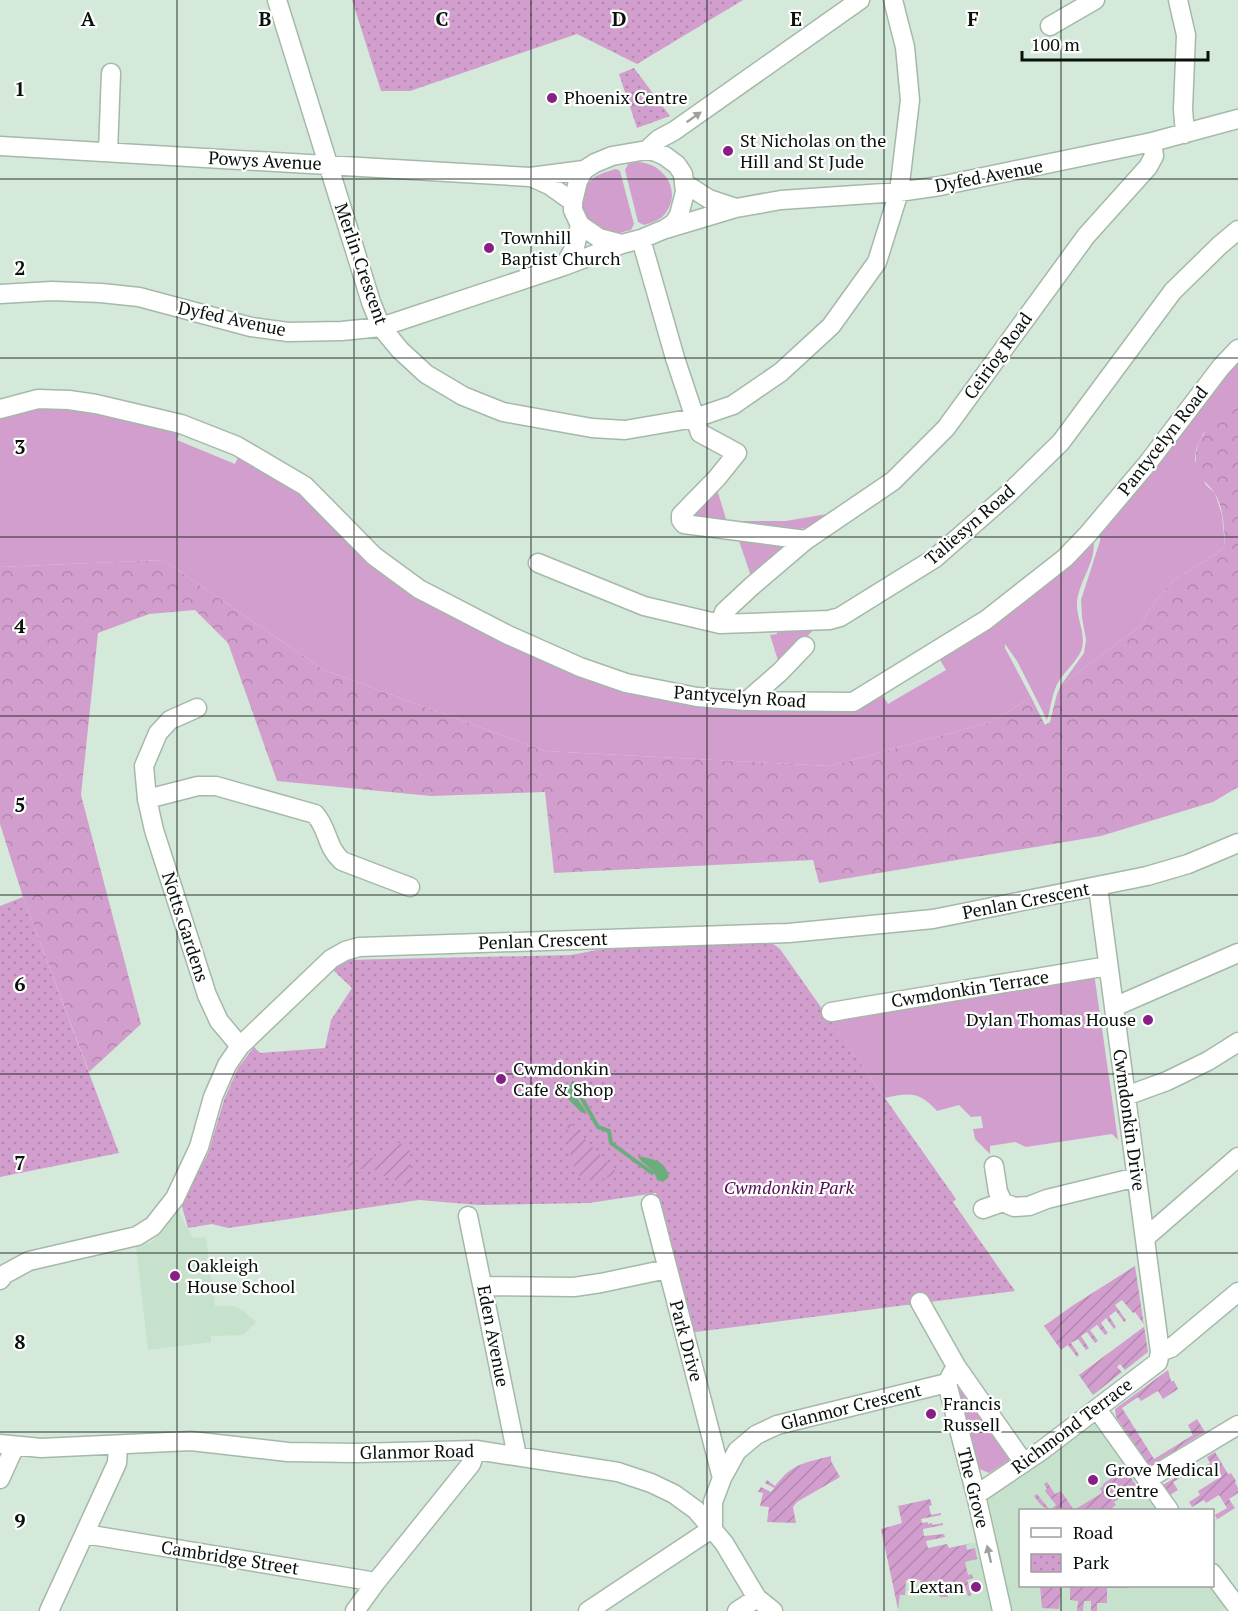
<svg xmlns="http://www.w3.org/2000/svg" width="1238" height="1611" viewBox="0 0 1238 1611" font-family="'PT Serif',serif">
<style>
.built{fill:#c6e2cc}
.grass{fill:#d29ecd}
.forest{fill:url(#forest-crowns)}
.park{fill:url(#park-dots)}
.garden{fill:url(#garden-furrows);fill-rule:evenodd}
.water{fill:#6aae7e}
.lines{fill:none;stroke-linecap:round;stroke-linejoin:round}
.stream{stroke:#6aae7e;stroke-width:4}
.minor-casing{stroke:#a4b9a9;stroke-width:21}
.minor{stroke:#fff;stroke-width:18}
.oneway{fill:#9da09d}
.grid{fill:none;stroke:#09110b;stroke-width:1.5;stroke-opacity:0.55}
.poi-dot{fill:#881f86;stroke:#fff;stroke-width:2}
.labels{text-anchor:middle;stroke-width:4.5;stroke-linejoin:round;paint-order:stroke}
.poi-label{font-size:18px;fill:#09110b;stroke:#fff;text-anchor:start}
.street-label{font-size:18px;fill:#09110b;stroke:#fff}
.park-label{font-size:18px;font-style:italic;fill:#530d52;stroke:#fff}
.grid-label{font-size:20px;text-anchor:middle;font-weight:bold;fill:#09110b;stroke:#fff;stroke-width:4.5;stroke-linejoin:round;paint-order:stroke}
</style>
<defs>
<pattern id="forest-crowns" width="20" height="18" patternUnits="userSpaceOnUse" patternTransform="scale(1.5)"><rect width="20" height="18" fill="#d29ecd"/><path d="M2 6a3 3 0 1 1 6 0M12 15a3 3 0 1 1 6 0" fill="none" stroke="#b387af"/></pattern>
<pattern id="park-dots" width="8" height="8" patternUnits="userSpaceOnUse" patternTransform="scale(1.5)"><rect width="8" height="8" fill="#d29ecd"/><path d="M2 2h.1M6 6h.1" fill="none" stroke="#b387af" stroke-width="1.8" stroke-linecap="round"/></pattern>
<pattern id="garden-furrows" width="10" height="10" patternUnits="userSpaceOnUse" patternTransform="scale(1.5)"><rect width="10" height="10" fill="#d29ecd"/><path d="M-1 1l2-2M0 10L10 0M9 11l2-2" fill="none" stroke="#b387af"/></pattern>
</defs>
<rect width="100%" height="100%" fill="#d4e9d9"/>
<path class="built" d="M178,1209L180,1210L179,1212L193,1238L206,1237L215,1306H233L244,1311L256,1322L243,1335L211,1336V1342L148,1350L136,1247L151,1242L165,1229Z
M1097,1417L1160,1510H1020V1586H1212L1227,1608L1221,1611H898L888,1560L997,1538L988,1499Z"/>
<path class="grass" d="M636,162C665,162 685,194 662,217C657,221 651,223 644,225L638,222L625,170L628,164Z
M616,169L620,171L634,224L631,230C625,231 618,234 612,234C587,231 571,201 590,181C597,174 606,172 616,169Z
M1238,359V401L1203,434L1196,449L1195,460L1206,485L1215,493L1222,515L1225,546L1216,554L1174,580L1156,600L1138,628L1061,685L1084,653L1086,640L1082,617L1081,600L1100,541V536L1096,533Z
M69,404L181,429L177,440L235,464L240,453L297,485L360,549L534,652L740,706L881,693L888,704L946,670L939,658L1093,538C1098,562 1077,582 1077,605C1077,620 1087,636 1081,651C1076,662 1066,670 1059,681C1052,692 1051,707 1047,720L1017,661L1005,644V648L1031,697L991,722L830,766L545,751L324,670L163,560L0,567V414L39,405Z
M715,483L727,522L693,519L689,512Z
M833,513L806,528L792,530L733,521H786Z
M747,536L789,546L752,579L739,541Z
M776,626L814,629L780,667L770,635L777,634Z
M1094,973L1118,1140L1112,1134L1026,1147L1015,1142L990,1146V1154L975,1139L973,1129L983,1128L981,1116L971,1117L959,1105L937,1111C920,1092 910,1092 885,1098L829,1019Z
M968,1389L1010,1449V1460L989,1473L975,1467L955,1393Z"/>
<path class="forest" d="M1238,401V787L1213,802L1101,836L819,883L813,860L554,873L545,792L431,796L277,781L228,643L195,610L149,614L98,633L81,795L141,1024L89,1072L23,897L0,824V567L163,560L324,670L545,751L830,766L991,722L1031,697L1045,725L1050,722L1057,694L1061,685L1138,628L1156,600L1174,580L1216,554L1225,546C1224,529 1224,511 1216,495C1212,487 1203,482 1199,473C1186,441 1216,419 1238,401Z"/>
<path class="park" d="M352,0H743L637,64L577,34L410,91H381Z
M634,68L670,116L637,128L619,74Z
M23,897L119,1153L0,1177V906Z
M772,943L780,949L956,1199L953,1202L1015,1291L688,1333L656,1193L589,1203L479,1205L419,1200L228,1228L212,1224L188,1228L181,1203L208,1154L224,1100L238,1068L254,1047L260,1053L325,1048L331,1020L352,988L333,970L343,960L571,955L618,946Z"/>
<path class="garden" d="M567,1120L617,1173C610,1177 603,1180 594,1180C591,1180 587,1180 584,1179C569,1172 568,1135 567,1120Z
M389,1143H400L410,1151L411,1185L386,1177L373,1169H348L349,1163L381,1156Z
M1135,1266L1148,1352L1125,1370L1120,1364L1117,1367L1122,1372L1093,1395L1044,1326L1072,1306ZM1122,1300L1133,1313L1135,1312L1145,1326L1079,1375L1061,1350L1068,1345L1077,1357L1079,1355L1071,1343L1078,1339L1086,1350L1089,1348L1081,1336L1087,1332L1095,1343L1098,1341L1090,1330L1097,1325L1105,1335L1108,1333L1101,1323L1106,1318L1114,1329L1116,1327L1109,1316L1116,1311L1124,1322L1126,1320L1115,1305Z
M1168,1370L1171,1381H1174L1178,1389L1163,1399L1158,1391L1141,1401L1138,1397L1122,1408L1154,1459L1193,1435L1188,1425L1197,1419L1205,1432L1150,1466L1116,1417L1115,1409Z
M1215,1452L1228,1474L1231,1473L1236,1481L1235,1482L1238,1488V1493L1229,1499L1235,1508L1213,1522L1217,1519L1215,1515L1227,1508L1219,1495L1206,1503L1204,1500L1192,1507L1189,1502L1200,1495L1198,1491L1222,1476L1215,1463L1190,1477L1187,1474L1173,1482L1178,1490L1170,1495L1163,1485L1196,1465L1199,1470L1210,1463L1207,1457Z
M831,1456V1461L840,1477L797,1502L793,1507L796,1523L767,1522L769,1507L760,1506L763,1493L758,1492L761,1487L771,1492L774,1488L765,1483L767,1480L775,1486C793,1463 804,1463 831,1456Z
M1128,1473L1137,1487L1114,1502L1116,1505L1112,1508L1114,1510H1074L1102,1493L1100,1488L1103,1486V1484L1116,1475Z
M1047,1482L1055,1494L1061,1491L1074,1510H1044L1045,1508L1040,1504L1034,1496L1037,1494L1050,1510L1056,1505L1045,1491L1047,1489L1044,1484Z
M930,1499L932,1505L929,1506L931,1515L941,1513V1515L921,1519L922,1523L928,1522V1524L932,1523L933,1525L943,1523V1525L923,1529L924,1536L944,1534L945,1537L926,1541L928,1548L947,1544L949,1548L973,1543L966,1545L967,1550L975,1548L977,1559L965,1562L968,1575L972,1574L973,1578L967,1580L971,1595L968,1596L965,1586L955,1589L953,1581L946,1583L948,1597H940L935,1580L921,1584L920,1580H906L905,1595H900L898,1609L881,1529L902,1523L898,1506Z
M1040,1586H1127V1588H1107V1603H1097V1611H1091V1601H1084L1083,1611H1077L1078,1601L1070,1600V1587H1061L1059,1609L1042,1608Z"/>
<path class="water" d="M571,1084C576,1090 576,1094 579,1101C581,1105 584,1106 586,1112L582,1113L567,1098L565,1089Z
M638,1156C652,1159 666,1160 669,1177L663,1182L657,1180C654,1166 643,1167 638,1156Z"/>
<g class="lines">
<path class="stream" d="M573,1083L598,1127L609,1131L611,1143L652,1173"/>
<defs>
<path id="minor" d="M277,0L371,302L381,327L400,350L426,374L463,396L503,412L592,428L625,430L695,418L733,405L781,372L831,326L877,262L899,192L910,100L905,47L893,0
M1178,0L1186,35L1183,109L1185,134
M1050,26L1095,0
M0,146L530,177L584,170
M647,150L659,139L674,131L860,0
M108,152L111,73
M531,177L549,185L573,202
M684,183L709,199L736,208
M666,229L736,208L781,200L899,192L940,186L1152,142L1238,119
M641,239L675,358L700,433L737,453L717,478L681,515V520L684,524L806,540
M564,266L575,247L580,225
M0,294L52,291L101,293L139,297L251,327L288,332L342,331L381,327L564,266L622,244L641,239L665,229L674,223L679,215L685,192L683,174L677,165L665,156L656,152L647,150L612,156L595,163L584,170L578,181L573,202V210L580,225L599,238L622,244
M0,409L38,399L69,400L96,404L181,424L237,446L305,486L374,556L419,589L508,635L580,667L626,683L697,697L747,701L853,702L986,620L1065,558L1088,534L1147,464L1221,367L1238,349
M538,563L644,606L720,624L829,620L840,617L935,558L1008,494L1061,442L1173,291L1220,245L1238,230
M720,624L724,612L752,586L806,540L893,481L946,428L1086,236L1148,167L1154,156L1152,142
M747,701L780,672L805,646
M197,708L170,720L158,733L144,766L147,799L154,830L207,995L219,1021L240,1046
M147,799L198,786H216L315,814C329,830 326,847 342,861L410,887
M1114,1007L1238,953
M831,1012L1108,966
M1126,1096L1167,1081L1208,1061L1238,1042
M994,1166L998,1192L1003,1202L1014,1207L1029,1206L1047,1199L1137,1177
M651,1204L722,1478
M983,1209L1003,1202
M468,1216L517,1456
M1145,1238L1238,1157
M0,1280L5,1274L29,1261L137,1236L153,1226L175,1198L199,1147L213,1097L227,1065L240,1046L331,959L345,951L359,947L789,933L933,919L1147,876L1188,864L1238,843
M483,1286L574,1287L601,1283L667,1269
M920,1302L956,1366L947,1383L976,1495L1002,1611
M1160,1352L1171,1348L1238,1292
M956,1366L1024,1463
M1097,1409L1169,1510
M0,1444L41,1448L191,1441L288,1452L356,1453L476,1450L618,1472L651,1483L674,1494L696,1510L724,1543L757,1598L773,1611
M0,1479L15,1446
M1148,1479L1238,1425
M976,1495L1041,1451L1158,1362L1160,1352L1098,887
M85,1534L376,1582
M1212,1573L1238,1608
M49,1611L117,1463L118,1446
M355,1611L376,1582L471,1464L476,1450
M588,1611L713,1528V1502L722,1478L737,1451L756,1435L777,1425L947,1383
M737,1611L757,1598"/>
</defs>
<use href="#minor" class="minor-casing"/>
<use href="#minor" class="minor"/>
</g>
<defs><path id="oneway-solid" d="M-6-.8H1V-3.2L6.5 0L1 3.2V.8H-6Z" transform="scale(1.5)"/></defs>
<g class="oneway">
<use href="#oneway-solid" transform="translate(694 117) rotate(-35)"/>
<use href="#oneway-solid" transform="translate(989 1554) rotate(-103)"/>
</g>
<path class="grid" d="M177,0V1611M354,0V1611M531,0V1611M707,0V1611M884,0V1611M1061,0V1510M0,179H1238M0,358H1238M0,537H1238M0,716H1238M0,895H1238M0,1074H1238M0,1253H1238M0,1432H1238M1061,1586V1611"/>
<g class="poi-dot">
<circle cx="552" cy="98" r="6"/>
<circle cx="728" cy="151" r="6"/>
<circle cx="489" cy="248" r="6"/>
<circle cx="1148" cy="1020" r="6"/>
<circle cx="501" cy="1079" r="6"/>
<circle cx="175" cy="1276" r="6"/>
<circle cx="931" cy="1414" r="6"/>
<circle cx="1093" cy="1480" r="6"/>
<circle cx="976" cy="1587" r="6"/>
</g>
<g class="labels">
<g class="poi-label">
<text x="564" y="104">Phoenix Centre</text>
<text x="740" y="147">St Nicholas on the<tspan x="740" dy="21">Hill and St Jude</tspan></text>
<text x="501" y="244">Townhill<tspan x="501" dy="21">Baptist Church</tspan></text>
<text x="1136" y="1026" text-anchor="end">Dylan Thomas House</text>
<text x="513" y="1075">Cwmdonkin<tspan x="513" dy="21">Cafe &amp; Shop</tspan></text>
<text x="187" y="1272">Oakleigh<tspan x="187" dy="21">House School</tspan></text>
<text x="943" y="1410">Francis<tspan x="943" dy="21">Russell</tspan></text>
<text x="1105" y="1476">Grove Medical<tspan x="1105" dy="21">Centre</tspan></text>
<text x="964" y="1593" text-anchor="end">Lextan</text>
</g>
<g class="street-label">
<text transform="translate(265 161) rotate(3)" y="6">Powys Avenue</text>
<text transform="translate(989 176) rotate(-11)" y="6">Dyfed Avenue</text>
<text transform="translate(361 264) rotate(71)" y="6">Merlin Crescent</text>
<text transform="translate(232 319) rotate(12)" y="6">Dyfed Avenue</text>
<text transform="translate(998 356) rotate(-54)" y="6">Ceiriog Road</text>
<text transform="translate(1163 441) rotate(-52)" y="6">Pantycelyn Road</text>
<text transform="translate(970 525) rotate(-41)" y="6">Taliesyn Road</text>
<text transform="translate(740 697) rotate(4)" y="6">Pantycelyn Road</text>
<text transform="translate(1026 901) rotate(-11)" y="6">Penlan Crescent</text>
<text transform="translate(185 927) rotate(72)" y="6">Notts Gardens</text>
<text transform="translate(543 941) rotate(-2)" y="6">Penlan Crescent</text>
<text transform="translate(970 989) rotate(-9)" y="6">Cwmdonkin Terrace</text>
<text transform="translate(1129 1120) rotate(82)" y="6">Cwmdonkin Drive</text>
<text transform="translate(493 1336) rotate(79)" y="6">Eden Avenue</text>
<text transform="translate(686 1341) rotate(75)" y="6">Park Drive</text>
<text transform="translate(851 1407) rotate(-14)" y="6">Glanmor Crescent</text>
<text transform="translate(1072 1426) rotate(-37)" y="6">Richmond Terrace</text>
<text transform="translate(417 1452) rotate(-1)" y="6">Glanmor Road</text>
<text transform="translate(973 1488) rotate(76)" y="6">The Grove</text>
<text transform="translate(230 1558) rotate(9)" y="6">Cambridge Street</text>
</g>
<g class="park-label">
<text x="789" y="1194">Cwmdonkin Park</text>
</g>
</g>
<g class="grid-label">
<text x="88" y="26">A</text>
<text x="265" y="26">B</text>
<text x="442" y="26">C</text>
<text x="619" y="26">D</text>
<text x="796" y="26">E</text>
<text x="973" y="26">F</text>
<text x="20" y="96">1</text>
<text x="20" y="275">2</text>
<text x="20" y="454">3</text>
<text x="20" y="633">4</text>
<text x="20" y="812">5</text>
<text x="20" y="991">6</text>
<text x="20" y="1170">7</text>
<text x="20" y="1349">8</text>
<text x="20" y="1528">9</text>
</g>
<rect x="1019" y="1509" width="195" height="78" fill="#ffffff" stroke="#9da09d" stroke-width="1.5"/>
<rect x="1031" y="1528" width="30" height="9" fill="#ffffff" stroke="#9da09d" stroke-width="1.5"/>
<text x="1073" y="1539" font-size="18" fill="#09110b">Road</text>
<rect x="1031" y="1554" width="30" height="18" fill="url(#park-dots)" stroke="#9da09d" stroke-width="1.5"/>
<text x="1073" y="1569" font-size="18" fill="#09110b">Park</text>
<path d="M1022 51v9h186v-9" fill="none" stroke="#09110b" stroke-width="3"/>
<text x="1031" y="51" font-size="18" fill="#09110b" stroke="#ffffff" stroke-width="4.5" paint-order="stroke">100 m</text>
</svg>
